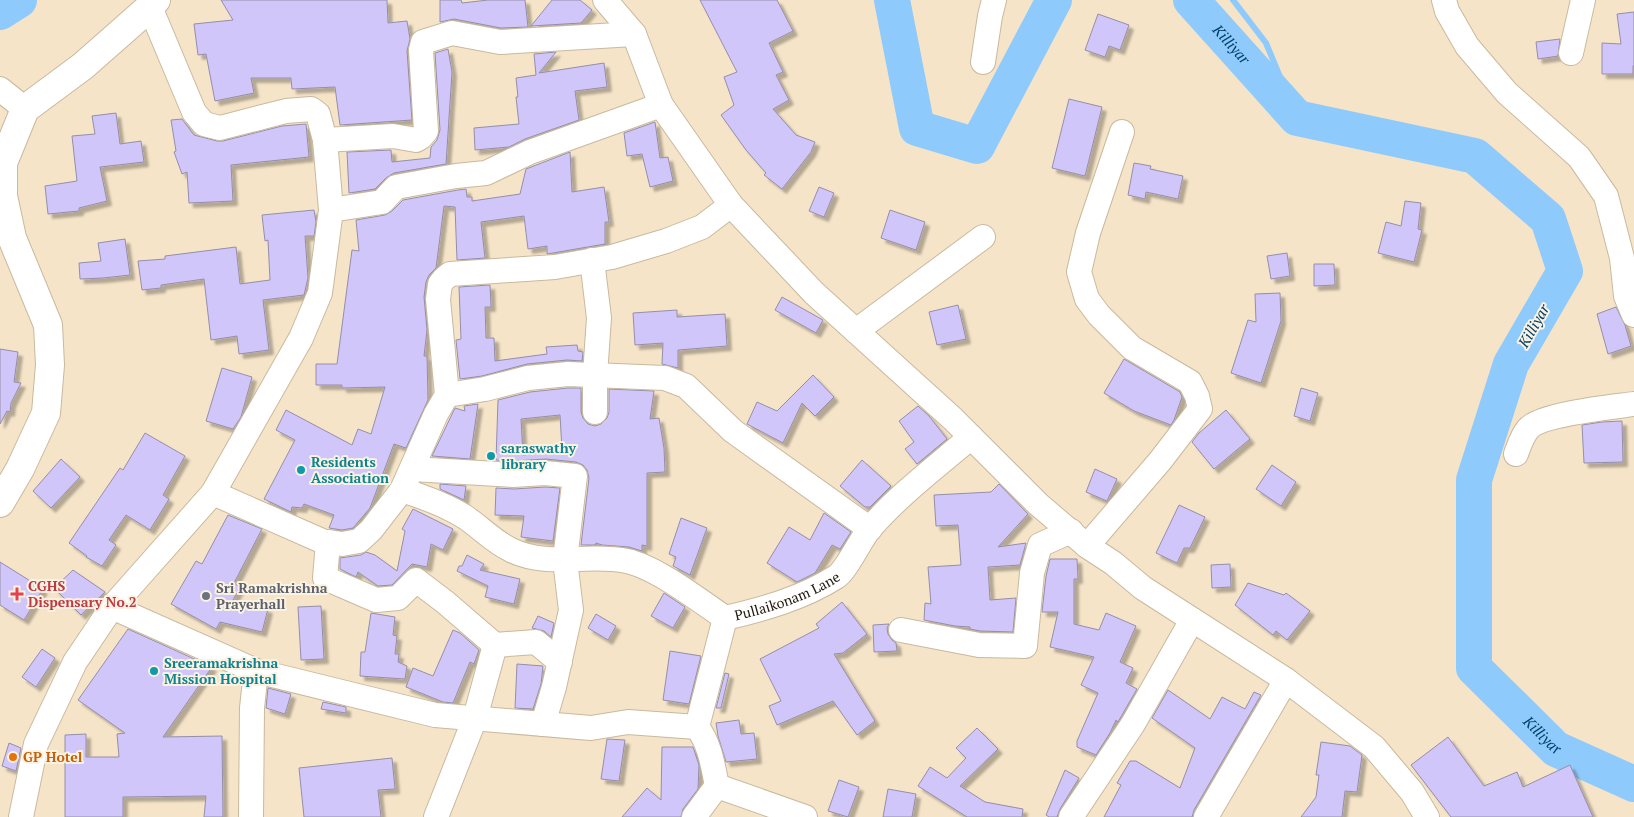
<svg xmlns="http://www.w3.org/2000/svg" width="1634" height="817" viewBox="0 0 1634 817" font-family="'PT Serif',serif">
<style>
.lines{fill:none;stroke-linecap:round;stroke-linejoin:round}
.stream{stroke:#8fcafd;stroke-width:6}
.river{stroke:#8fcafd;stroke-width:36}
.building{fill:#d1c6f9;stroke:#948eaa;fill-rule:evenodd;filter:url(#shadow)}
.minor-casing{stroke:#c9b99e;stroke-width:26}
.major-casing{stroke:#c9b99e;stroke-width:30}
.minor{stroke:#fff;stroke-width:24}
.major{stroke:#fff;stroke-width:28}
.culture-dot{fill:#0f9aa8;stroke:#fcf2e2;stroke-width:2}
.health-dot{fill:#e0444e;stroke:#fcf2e2;stroke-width:2}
.worship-dot{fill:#6b7280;stroke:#fcf2e2;stroke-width:2}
.food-dot{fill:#e8710a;stroke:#fcf2e2;stroke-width:2}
.labels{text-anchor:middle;stroke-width:4;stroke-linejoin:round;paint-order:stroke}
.culture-label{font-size:14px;font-weight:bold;fill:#0d838f;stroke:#fcf2e2;text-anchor:start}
.health-label{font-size:14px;font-weight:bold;fill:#be3a42;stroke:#fcf2e2;text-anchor:start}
.worship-label{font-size:14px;font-weight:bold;fill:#5b616d;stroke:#fcf2e2;text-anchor:start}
.street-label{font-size:14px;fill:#1e180e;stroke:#fcf2e2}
.food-label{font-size:14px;font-weight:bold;fill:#c56008;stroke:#fcf2e2;text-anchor:start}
.water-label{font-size:15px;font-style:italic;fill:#023f67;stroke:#fcf2e2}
</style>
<defs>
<filter id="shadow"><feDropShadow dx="4.5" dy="4.5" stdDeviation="1" flood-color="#0004"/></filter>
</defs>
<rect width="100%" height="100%" fill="#f5e4c8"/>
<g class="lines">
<path class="stream" d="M1233,0L1266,43L1297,118"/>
<g class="river">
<path d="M892,0L917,128L977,146L1054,0"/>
<path id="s1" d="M1191,0L1297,118L1475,156L1548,219L1565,271L1511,364L1474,480V668L1556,749L1634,784"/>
<path d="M0,12L19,0"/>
</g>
</g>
<path class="building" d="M221,0H387L388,23L407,21L410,39L407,51L412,120L340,125L335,87L292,89L291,78H251L254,93L215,101L206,54L198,55L194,24L233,20Z
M440,0H461L462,3L488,0H525L528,27L501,28L454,19L440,22Z
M552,0H580L592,10L581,23L531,26Z
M700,0H777L793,31L769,43L783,72L776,75L789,100L773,109L796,135L815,142L811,152L782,189L764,175L766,173L746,150L721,115L734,105L724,77L737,72Z
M1634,12V66H1633V74H1602V43L1621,44L1617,14Z
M1098,14L1129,25L1120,50L1109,46L1105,57L1085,50Z
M1560,39L1558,56L1538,59L1536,42Z
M448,49L452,72L446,164L394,173L386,178L375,189L349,193L347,152L391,150L392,162L430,158L431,147L437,140L440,130L435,53Z
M556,52L539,73L604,63L607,87L575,91L579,120L525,139L509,147L475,150L474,128L519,124L516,97H518L516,78L536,75L534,54Z
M1069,99L1102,107L1085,176L1052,168Z
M116,113L120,144L141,141L144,162L100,167L107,201L79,208V211L48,214L45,186L77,181L72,136L95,134L92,116Z
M182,119L194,135L217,141H223L282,126L306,124L309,157L231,165L233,201L189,203L187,172L182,174L174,152L176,151L171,120Z
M655,122L660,158L668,157L673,181L650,187L642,154L627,156L624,133Z
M570,152L572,192L604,187L609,222H605V244L547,254V246L528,249L524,216L481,222L485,258L457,260L455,207L444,206L436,268L429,275L426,282L424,297L427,330L424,356H427L428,400L406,448L394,444L370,508L353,528L342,530L329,528L334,515L304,504L302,508L292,507L291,512L264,499L295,440L276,430L286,410L352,445L358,429L371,434L385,387L342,388V385H316V364H337L352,250L359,251L356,220L385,215L392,211L403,200L458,190L466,189L467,197H472V201L520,194L526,169Z
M1134,163L1151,166L1150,169L1183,176L1178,199L1146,192L1145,199L1128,195Z
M819,187L834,193L824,217L809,211Z
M1405,201L1421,203L1418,229L1422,230L1414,262L1378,253L1386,222L1401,226Z
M314,210L316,222L314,236H305L308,278L304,295L263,300L269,350L239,354L237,336L211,340L204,279L161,285V288L142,290L138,261L165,259V256L236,247L240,284L270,280L268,240L265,241L262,215Z
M890,210L925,222L916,250L881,238Z
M125,239L130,275L103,278L80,279L79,263L101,261L98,243Z
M1287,253L1290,276L1271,279L1267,256Z
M1314,264H1334L1335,285L1314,286Z
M490,285L491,307H485L486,338H494L495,361L547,354L546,347L577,345L578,351L583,352L582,361L567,360L527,364L482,376L460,379L456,340L461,339L459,287Z
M1280,293L1281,321L1261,383L1231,373L1248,320L1256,322L1255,294Z
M782,297L823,320L816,333L775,310Z
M958,305L966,339L937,345L929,312Z
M1616,307L1625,325L1631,346L1608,354L1597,314Z
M677,310V317L725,314L727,346L678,350V368L662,364L663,343L635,345L633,313Z
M0,349L18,352L14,382L21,383L11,403L10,412L7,411L0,424Z
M1124,359L1180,392L1182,397L1174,420L1171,425L1134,411L1104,393Z
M222,368L252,377L241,417L233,429L206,421Z
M813,375L834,397L815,416L802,403L783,443L747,424L757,402L777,411Z
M568,388H581V412L583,418L588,424L595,426L601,424L607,418L609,412V389L654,391L650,419L659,418L664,448L665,472L647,473V546L642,545V551L629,547L602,545L596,543L595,545H581L589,478L587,470L583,465L576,462L546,459L513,461L496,460L498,400L530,392ZM560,415L562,450L523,455L521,419Z
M1301,388L1318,393L1310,421L1294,416Z
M478,404L470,459L432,456L455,408L465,411L464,406Z
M918,406L929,416L947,439L917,464L905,449L914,442L899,421Z
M1226,410L1250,439L1214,469L1192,442L1199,433Z
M1622,421L1623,462L1584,463L1582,425L1602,422Z
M145,433L185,456L163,495L169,499L150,530L126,515L109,540L116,545L102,566L86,557L87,556L69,543L120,468L123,470Z
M61,459L80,477L51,508L33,491Z
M862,460L891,486L870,507H865L840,486Z
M1272,465L1296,482L1281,506L1256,489Z
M1095,469L1117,479L1107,501L1086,492Z
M440,484L466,486L464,500L440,489Z
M999,484L1028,514L998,547L1026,543L1020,565L988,567L990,600L1016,598L1013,632L980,631L970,629V627L955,626L924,620L925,603L931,604L928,567L961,565L958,525L936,526L934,495L991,492Z
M545,487L560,488L553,541L521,537L524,516L495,515L496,488L514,489Z
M1179,505L1205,517L1190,548H1184L1177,563L1156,553Z
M413,509L453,529L443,550L431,544L427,567L412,564L392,585L378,586L358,572L356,577L340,569V558L361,555L366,552L375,555L397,571L405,531L402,529Z
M824,513L851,532L840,549L832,545L815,573L797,582L767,563L789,527L810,540Z
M228,515L262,529L234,583L240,587L233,600L268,609L262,632L220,622L216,629L171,604L196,561L202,564Z
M681,518L707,528L690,575L673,566L676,557L669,554Z
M467,555L484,564L480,570L520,579L514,604L485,597L488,586L457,571L459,566H462Z
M1050,559H1077L1078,579H1074V624L1099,630L1106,613L1136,626L1120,662L1133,668L1126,683L1137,689L1118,722L1116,720L1110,733L1096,755L1077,747V741L1098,693L1081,685L1094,657L1050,647L1058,612H1042L1046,576Z
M0,562L43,589L24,620L0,605Z
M1230,564L1231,587L1212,588L1211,565Z
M73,570L105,592L81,615L54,588Z
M1248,583L1284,595L1286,593L1310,611L1287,640L1276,631L1273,635L1235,605Z
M664,593L685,607L673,628L651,616Z
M842,602L867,634L843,653L834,654L875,721L857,735L833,701L777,725L769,706L781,701L760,659L819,628L816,624Z
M321,606L324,659L301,660L298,607Z
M371,613L395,617L393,635L397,636L395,654H399L398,662L407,666L405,679L360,676L361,652H365Z
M596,614L616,626L608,640L588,628Z
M538,616L554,623L551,637L544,631L532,628Z
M889,624L887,628L888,634L892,640L896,643L897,651L874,652L873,625Z
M128,629L212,667L163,737L222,736L223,817H204L206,796L123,797V817H65V735L86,734V757H119L117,734L125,733L78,700Z
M453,630L460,633L479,650L474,664L470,662L453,703L443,702L406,687L413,668L433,676Z
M42,649L55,658L36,687L22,677Z
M670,651L701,656L689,704L663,700Z
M517,664L543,666L541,684L533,709L515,708Z
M725,673L729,674L721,708H716Z
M268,688L291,694L285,714L266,708Z
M1168,690L1210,719L1222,697L1245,709L1254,692L1261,695L1194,810L1192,817H1104L1121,785L1117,783L1130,761H1136L1180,788L1195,748L1152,718Z
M323,702L346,707V713L321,709Z
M739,720L741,734L754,733L757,759L726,762L718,736L716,723Z
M977,728L998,749L960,786L985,802L1023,809L1022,817H967L918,786L930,767L947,778L966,758L956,748Z
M1448,737L1484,786L1517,772L1523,787L1570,765L1593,817H1451L1411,765Z
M607,739L625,740L619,781L601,779Z
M1321,742L1350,746L1362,755L1357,792L1345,791L1342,817H1301L1316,797L1319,775H1316Z
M9,743L21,748L16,771L2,766Z
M662,747H693L699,765L698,789L683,809L681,817H622L647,788L661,800Z
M392,758L395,789L378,790L381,817H304L299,768Z
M1065,770L1079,778L1060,809L1057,817H1049L1046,815Z
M839,780L859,787L848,817L828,811Z
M888,789L916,794L912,817H883Z"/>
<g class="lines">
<defs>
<g id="minor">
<path d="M605,0L634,34L661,105L731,205L814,293L953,419L1038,504L1087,546L1113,563L1143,588L1286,680L1374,747L1412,792L1427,817"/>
<path d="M1444,0L1447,11L1467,46L1507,93L1579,157L1606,196L1622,258L1626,296L1634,315"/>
<path d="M1571,53L1583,0"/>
<path d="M983,62L990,16L994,0"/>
<path d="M0,89L25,109"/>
<path d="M325,140L393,136L416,140L421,137L426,131L421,50L423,42L452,33L500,42L634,34"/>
<path d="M331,210L382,202L396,187L456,176L486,173L530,152L661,105"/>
<path d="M592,260L599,318L595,375V412"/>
<path d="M856,331L983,237"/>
<path d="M447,395L485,389L528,378L568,374L665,378L686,386L733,431L870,529"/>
<path d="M1516,454C1519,446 1522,436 1528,429C1540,414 1613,407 1634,404"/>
<path d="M412,469L513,475L545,473L575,476L565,560L571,610L554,687L543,724"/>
<path d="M402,490C424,497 446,505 465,517C480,527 494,542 511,550C547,568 589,553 627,561C656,567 700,601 725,618"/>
<path d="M213,493L322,541L342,544L359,541L371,530L402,490L436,414L447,395L438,299L440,284L444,279L450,274L555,267L612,257L666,241L702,227L731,205"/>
<path d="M328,542L325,578L376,600L398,598L416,580L445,602L495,645L536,642L560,662"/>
<path d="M1087,546L1160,461L1200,409L1197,396L1190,382L1132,348L1099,315L1087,299L1079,272L1088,233L1122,132"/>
<path d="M112,607L256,671L435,715L591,728L628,722L697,727"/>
<path d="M901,630L979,645L1025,646L1032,573L1040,545L1071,531"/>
<path d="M717,786L805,817"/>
<path d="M21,817L36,744L75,662L112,607L213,493L301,338L320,293L331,210L325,140L318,114L311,109L286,111L220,128L204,124L194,112L150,7"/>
<path d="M251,817L252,708L256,671"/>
<path d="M436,817L475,718L495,645"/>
<path id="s2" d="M694,817L717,786C713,766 710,744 697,727L725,618C764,609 803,598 836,577C847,570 861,538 871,527C901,493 937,466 971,437"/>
<path d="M1071,817L1133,724L1192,620"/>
<path d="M1206,817L1286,680"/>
</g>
<path id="major" d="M0,503L20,469L46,413L50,365L48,325L12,238L3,196V163L25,109L83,66L150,7L156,0"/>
</defs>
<use href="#minor" class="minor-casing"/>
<use href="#major" class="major-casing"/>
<use href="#minor" class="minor"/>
<use href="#major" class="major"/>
</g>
<g class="culture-dot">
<circle cx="491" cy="456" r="5"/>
<circle cx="301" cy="470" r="5"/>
<circle cx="154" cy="671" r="5"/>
</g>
<path class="health-dot" d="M14.5 586.5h5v5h5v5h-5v5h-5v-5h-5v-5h5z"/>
<circle class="worship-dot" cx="206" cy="596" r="5"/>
<circle class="food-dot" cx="13" cy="757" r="5"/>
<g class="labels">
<g class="culture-label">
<text x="501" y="453">saraswathy<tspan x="501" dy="16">library</tspan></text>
<text x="311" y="467">Residents<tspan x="311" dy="16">Association</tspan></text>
<text x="164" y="668">Sreeramakrishna<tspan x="164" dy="16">Mission Hospital</tspan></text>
</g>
<g class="health-label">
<text x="28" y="591">CGHS<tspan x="28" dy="16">Dispensary No.2</tspan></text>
</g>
<g class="worship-label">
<text x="216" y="593">Sri Ramakrishna<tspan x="216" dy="16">Prayerhall</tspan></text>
</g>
<g class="street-label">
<text dy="5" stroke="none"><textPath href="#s2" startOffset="280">Pullaikonam Lane</textPath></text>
</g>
<g class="food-label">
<text x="23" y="762">GP Hotel</text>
</g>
<g class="water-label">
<text dy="5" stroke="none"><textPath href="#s1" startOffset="60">Killiyar</textPath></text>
<text transform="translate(1534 326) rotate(-60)" y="5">Killiyar</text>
<text dy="5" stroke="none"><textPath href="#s1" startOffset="1005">Killiyar</textPath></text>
</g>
</g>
</svg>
